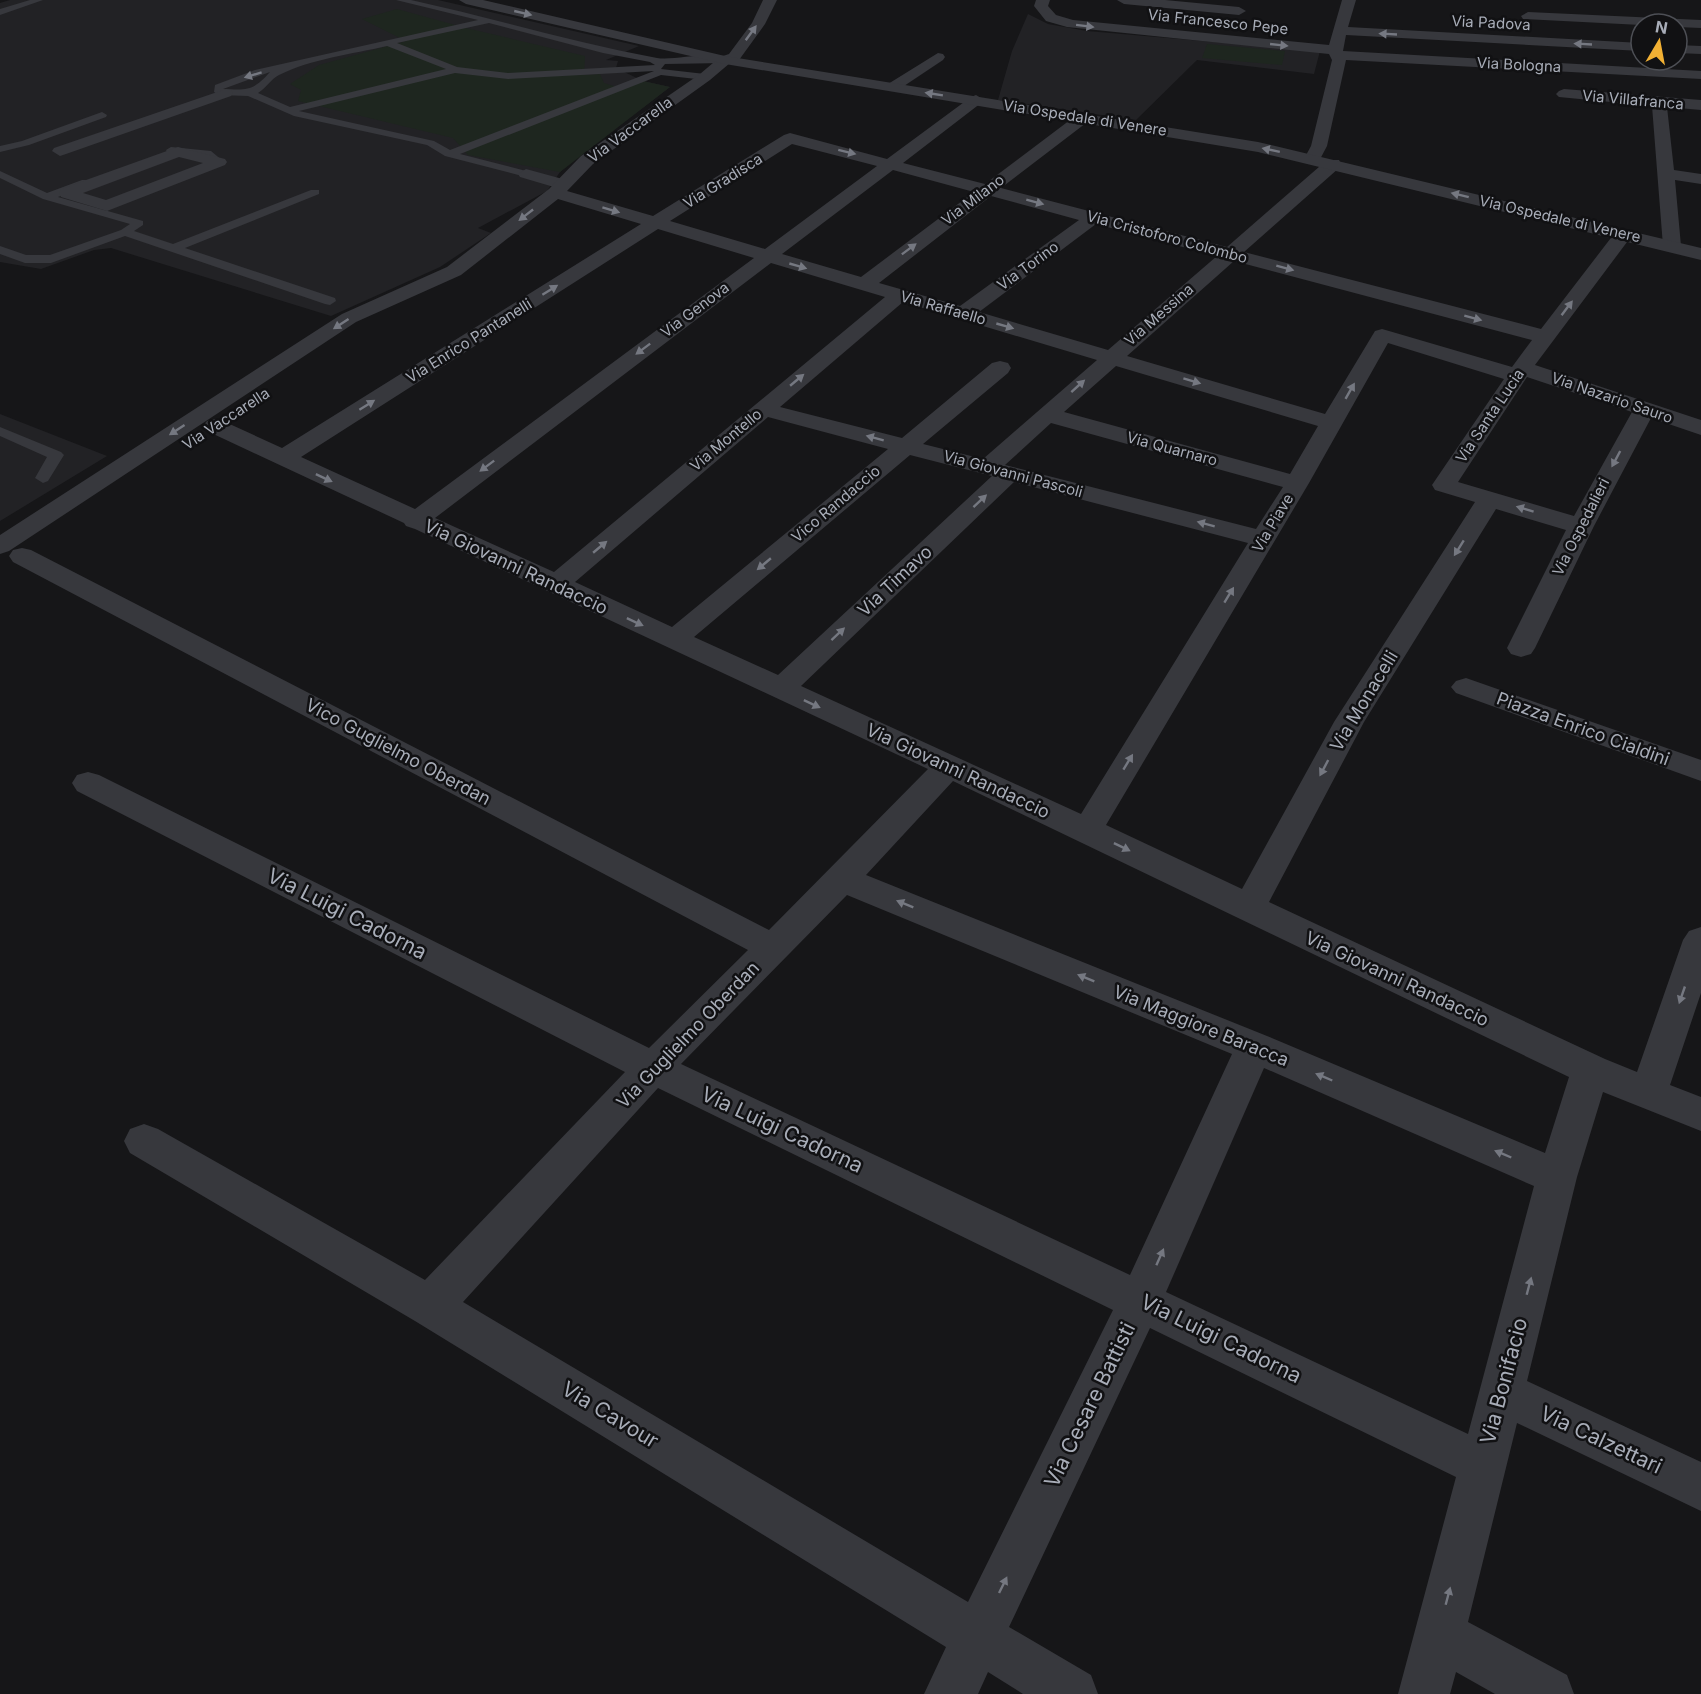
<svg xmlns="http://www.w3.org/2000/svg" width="1701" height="1694" viewBox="0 0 1701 1694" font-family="Inter,sans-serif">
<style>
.built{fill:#222225}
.green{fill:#1e261f}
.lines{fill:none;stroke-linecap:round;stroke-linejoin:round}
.service{fill:#37383d;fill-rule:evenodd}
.pedestrian{fill:#37383d;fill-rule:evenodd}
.minor{fill:#37383d;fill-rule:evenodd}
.tertiary{fill:#37383d;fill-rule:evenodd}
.oneway{fill:#757881}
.labels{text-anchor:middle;stroke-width:5;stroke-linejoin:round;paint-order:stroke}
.far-street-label{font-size:15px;fill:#a8adb8;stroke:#111113}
.street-label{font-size:18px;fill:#a8adb8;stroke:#111113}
.near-street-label{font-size:21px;fill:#a8adb8;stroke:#111113}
</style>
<rect width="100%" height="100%" fill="#161618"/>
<path class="built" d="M10,0H438L639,46L606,60L618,61L616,68L643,81L670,87L579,156L560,172L547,191L478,228L491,233L440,267L331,316L111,248L94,250L41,269L0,262V3Z
M1028,14L1048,24L1087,31L1320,51L1314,74L1197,60L1136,120L998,100L1012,51Z
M0,414L107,456L0,521Z"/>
<path class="green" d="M397,9L466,28L585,56L584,75L600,74L604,83L624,89L643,81L670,87L560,172L468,155L453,138L298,101L301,90L290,84L319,65L406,41L362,19Z
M1207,44L1285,51L1282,65L1202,58Z"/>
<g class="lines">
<path class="service" d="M30,0H43L0,15V9Z
M396,0H411C493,18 574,43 657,58C676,61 714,49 730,60L725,63L665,64L661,69L705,74L710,77L705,80L661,75L460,154L530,172V176L526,177L445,156L427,145L294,116L248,96L219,95L214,92L215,85L255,70L478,20ZM489,23L603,53L650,62L655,65L508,73L457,67L397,43ZM387,46L446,69L290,107L258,93C266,88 271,79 279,75C311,59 352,54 387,46ZM654,71L450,150L434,141L299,111L455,73L508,79ZM270,72C253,91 248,90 223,89Z
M102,112L107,115L106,117L29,145L0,152V146L22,141Z
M171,147L211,151L224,162L207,171H199V167L211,161L204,156L167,152L166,150Z
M0,171L47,193L82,180H90V184L58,197L143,221V225L134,231L173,244L311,190H319V194L185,248L335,298L336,301L330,305L325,304L125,236L51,263H25L0,254V246L26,255H50L121,230L130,224L43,199L0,178Z
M0,427L61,452L64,455L48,481L43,483L35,478L47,457L0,436Z"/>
<path class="pedestrian" d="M226,89L231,90L233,93L231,96L66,154L60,156L52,151L54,148Z
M178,147L225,159L227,162L225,165L107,211L61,197L59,193L61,189ZM179,157L203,163L106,200L83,193Z
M526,169L570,181L572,185L564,190L520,177L518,174Z"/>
<path class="minor" d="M763,0H777L765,24L739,60L730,63L710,80L593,164L567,191L653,216L784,135L790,133L887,159L971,97L976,95L984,100L981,103L903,163L985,184L1078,114H1090L1092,117L1090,120L1001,188L1227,247L1327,160H1339L1341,164L1339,168L1244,252L1541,329L1617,230H1631L1633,234L1535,365L1701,420V435L1651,418L1594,526L1535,648L1531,654L1521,657L1511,654L1507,648L1566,530L1496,509L1364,722L1269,902L1605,1059L1637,1072L1683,940L1689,931L1701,927V993L1670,1085L1701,1097V1131L1603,1092L1577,1177L1527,1381L1701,1462V1511L1517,1423L1468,1622L1567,1675L1574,1694H1495L1456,1672L1450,1694H1398L1456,1477L1150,1328L1009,1627L1091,1675L1098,1694H1023L988,1672L978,1694H924L946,1647L415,1321L130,1153L124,1141L130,1129L144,1124L158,1129L425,1280L625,1072L77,791L72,783L77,775L88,772L99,775L649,1048L748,950L13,562L9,556L13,550L22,548L31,550L769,930L928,769L415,529L406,526L404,523L207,431L203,426L207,421L215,419L223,421L282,448L641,224L558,199L461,275L356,322L9,551L0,554V535L342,314L447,267L549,189L581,156L700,74L720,57L729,54L752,23ZM792,144L877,166L765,249L670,221ZM893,170L974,192L861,277L782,254ZM991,196L1079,220L960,306L879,283ZM1096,224L1217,256L1108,350L979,312ZM658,229L754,258L415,509L301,457ZM1234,261L1532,340L1512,367L1389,331L1382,329L1375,331L1325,414L1127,356ZM771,263L885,297L554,572L435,518ZM903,302L1097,360L983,459L923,444L1008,373L1011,368L1008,363L1000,361L992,363L902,438L780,407ZM1388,343L1504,379L1432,485L1435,490L1475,502L1334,722L1242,889L1106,825L1309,483ZM1116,366L1318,426L1290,474L1064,412ZM1527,377L1632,412L1574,516L1458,482ZM768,417L888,449L672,627L575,582ZM1051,423L1283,487L1256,529L1005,465ZM910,455L992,476L778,675L694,637ZM1014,482L1248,543L1081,814L801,686ZM953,781L1569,1077L1545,1153L1267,1036L866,875ZM847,895L1232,1054L1130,1275L681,1064ZM1264,1068L1534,1186L1468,1434L1166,1292ZM658,1088L1113,1310L968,1602L463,1302Z
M1036,0H1050L1048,6L1056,15L1073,20L1329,45L1342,0H1356L1348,27L1641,43V51L1346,35L1343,51L1701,71V79L1346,60L1327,146L1318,163L1312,164L1304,159L1311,146L1332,60L1329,54L1067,27L1046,21L1034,6Z
M1117,0H1165L1239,7L1246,11L1239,15L1124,4Z
M1528,12L1701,20V28L1677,27V24L1641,25L1523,19L1521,16Z
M1677,45L1701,46V54L1677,53Z
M938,53L943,54L945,57L943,60L898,90H888L885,87L888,84Z
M1564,89L1701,100V110L1667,107L1674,170L1701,174V184L1675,180L1681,246L1679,250H1665L1663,246L1652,106L1559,97L1556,94L1559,91Z
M1466,678L1701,760V781L1456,693L1451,687L1456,681Z"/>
<path class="tertiary" d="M459,0H483L725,56L1258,142L1701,248V260L1258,152L725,64L466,4Z"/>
</g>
<defs><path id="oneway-solid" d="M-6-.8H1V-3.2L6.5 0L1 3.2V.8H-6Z" transform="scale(1.5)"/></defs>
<g class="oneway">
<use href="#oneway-solid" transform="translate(523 13) rotate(13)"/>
<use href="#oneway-solid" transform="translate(1085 26) rotate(7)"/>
<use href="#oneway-solid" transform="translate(751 33) rotate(-54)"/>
<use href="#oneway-solid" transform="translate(1388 34) rotate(-177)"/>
<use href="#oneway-solid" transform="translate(1583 44) rotate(-177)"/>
<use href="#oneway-solid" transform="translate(1279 45) rotate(6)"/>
<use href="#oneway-solid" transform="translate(253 75) rotate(163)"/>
<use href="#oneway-solid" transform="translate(934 94) rotate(-171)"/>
<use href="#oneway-solid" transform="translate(1271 150) rotate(-168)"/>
<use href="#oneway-solid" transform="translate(847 152) rotate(14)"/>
<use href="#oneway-solid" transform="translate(1460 195) rotate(-166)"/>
<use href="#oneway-solid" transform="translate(1035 202) rotate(15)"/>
<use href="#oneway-solid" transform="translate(611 210) rotate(17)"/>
<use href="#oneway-solid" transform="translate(526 215) rotate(142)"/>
<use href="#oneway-solid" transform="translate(909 249) rotate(-37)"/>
<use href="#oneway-solid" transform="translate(798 266) rotate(16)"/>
<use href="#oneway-solid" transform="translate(1285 268) rotate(15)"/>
<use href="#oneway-solid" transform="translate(550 290) rotate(-32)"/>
<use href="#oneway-solid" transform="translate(1567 308) rotate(-53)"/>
<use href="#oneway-solid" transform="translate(1473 318) rotate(15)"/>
<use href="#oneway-solid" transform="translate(341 324) rotate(147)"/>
<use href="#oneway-solid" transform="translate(1005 326) rotate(16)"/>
<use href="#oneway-solid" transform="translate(643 349) rotate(143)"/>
<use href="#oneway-solid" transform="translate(797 380) rotate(-40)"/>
<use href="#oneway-solid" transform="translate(1192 381) rotate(17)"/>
<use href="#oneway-solid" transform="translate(1078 386) rotate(-42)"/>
<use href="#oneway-solid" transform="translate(1350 391) rotate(-60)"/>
<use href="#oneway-solid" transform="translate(367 405) rotate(-32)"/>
<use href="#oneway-solid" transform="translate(177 430) rotate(147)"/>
<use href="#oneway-solid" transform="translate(875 438) rotate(-165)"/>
<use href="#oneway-solid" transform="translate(1616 459) rotate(118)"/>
<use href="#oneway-solid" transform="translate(487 466) rotate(143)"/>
<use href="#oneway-solid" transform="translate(324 478) rotate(25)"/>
<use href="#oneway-solid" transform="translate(980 501) rotate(-43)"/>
<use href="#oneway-solid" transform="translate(1525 509) rotate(-163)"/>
<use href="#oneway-solid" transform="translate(1206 524) rotate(-165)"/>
<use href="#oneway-solid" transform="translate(600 547) rotate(-40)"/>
<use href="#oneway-solid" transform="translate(1459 548) rotate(122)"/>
<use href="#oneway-solid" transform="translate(764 564) rotate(140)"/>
<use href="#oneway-solid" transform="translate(1229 595) rotate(-59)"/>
<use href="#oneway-solid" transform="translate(635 622) rotate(25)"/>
<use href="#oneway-solid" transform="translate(838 634) rotate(-43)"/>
<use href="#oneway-solid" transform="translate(812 704) rotate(25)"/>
<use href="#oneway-solid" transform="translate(1128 762) rotate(-59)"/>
<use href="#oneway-solid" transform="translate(1324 768) rotate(118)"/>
<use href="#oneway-solid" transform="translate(1122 847) rotate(26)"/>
<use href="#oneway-solid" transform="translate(905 904) rotate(-158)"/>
<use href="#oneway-solid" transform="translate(1086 978) rotate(-158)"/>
<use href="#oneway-solid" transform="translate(1682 995) rotate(109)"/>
<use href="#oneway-solid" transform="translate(1324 1077) rotate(-157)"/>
<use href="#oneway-solid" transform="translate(1503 1154) rotate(-157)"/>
<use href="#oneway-solid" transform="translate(1160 1257) rotate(-66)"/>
<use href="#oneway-solid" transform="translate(1529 1286) rotate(-75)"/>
<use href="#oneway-solid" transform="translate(1003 1585) rotate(-64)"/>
<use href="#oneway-solid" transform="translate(1448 1596) rotate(-75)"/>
</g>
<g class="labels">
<g class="far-street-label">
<text transform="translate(1218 22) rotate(6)" y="5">Via Francesco Pepe</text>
<text transform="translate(1491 23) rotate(3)" y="5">Via Padova</text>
<text transform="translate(1519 65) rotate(3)" y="5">Via Bologna</text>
<text transform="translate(1633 100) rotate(5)" y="5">Via Villafranca</text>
<text transform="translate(1085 118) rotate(9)" y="5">Via Ospedale di Venere</text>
<text transform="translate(630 130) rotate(-36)" y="5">Via Vaccarella</text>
<text transform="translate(723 181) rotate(-32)" y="5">Via Gradisca</text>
<text transform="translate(973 200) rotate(-37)" y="5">Via Milano</text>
<text transform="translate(1560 219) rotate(13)" y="5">Via Ospedale di Venere</text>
<text transform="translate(1167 237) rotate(15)" y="5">Via Cristoforo Colombo</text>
<text transform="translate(1028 266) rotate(-36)" y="5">Via Torino</text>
<text transform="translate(943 308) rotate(16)" y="5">Via Raffaello</text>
<text transform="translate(695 310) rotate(-37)" y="5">Via Genova</text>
<text transform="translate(1159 315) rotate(-41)" y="5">Via Messina</text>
<text transform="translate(469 341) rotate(-32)" y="5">Via Enrico Pantanelli</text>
<text transform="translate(1612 398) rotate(19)" y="5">Via Nazario Sauro</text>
<text transform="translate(1490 416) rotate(-56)" y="5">Via Santa Lucia</text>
<text transform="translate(226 419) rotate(-33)" y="5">Via Vaccarella</text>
<text transform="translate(726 440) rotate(-40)" y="5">Via Montello</text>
<text transform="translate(1172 449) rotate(15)" y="5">Via Quarnaro</text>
<text transform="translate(1013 474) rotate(15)" y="5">Via Giovanni Pascoli</text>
<text transform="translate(836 504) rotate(-40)" y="5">Vico Randaccio</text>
<text transform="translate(1273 523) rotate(-59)" y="5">Via Piave</text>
<text transform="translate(1581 527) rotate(-63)" y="5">Via Ospedalieri</text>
</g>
<g class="street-label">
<text transform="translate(516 567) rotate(25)" y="6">Via Giovanni Randaccio</text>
<text transform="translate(895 581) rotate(-43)" y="6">Via Timavo</text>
<text transform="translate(1364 701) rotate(-59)" y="6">Via Monacelli</text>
<text transform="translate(1583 729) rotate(20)" y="6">Piazza Enrico Cialdini</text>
<text transform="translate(398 752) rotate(28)" y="6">Vico Guglielmo Oberdan</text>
<text transform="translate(958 771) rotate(25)" y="6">Via Giovanni Randaccio</text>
<text transform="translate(1397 979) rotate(25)" y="6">Via Giovanni Randaccio</text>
<text transform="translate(1201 1026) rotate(22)" y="6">Via Maggiore Baracca</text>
<text transform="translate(688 1035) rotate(-46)" y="6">Via Guglielmo Oberdan</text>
</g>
<g class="near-street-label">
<text transform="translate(347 914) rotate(27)" y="7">Via Luigi Cadorna</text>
<text transform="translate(782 1130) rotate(25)" y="7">Via Luigi Cadorna</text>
<text transform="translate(1221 1339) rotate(26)" y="7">Via Luigi Cadorna</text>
<text transform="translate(1504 1381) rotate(-75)" y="7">Via Bonifacio</text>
<text transform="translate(1090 1405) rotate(-64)" y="7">Via Cesare Battisti</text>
<text transform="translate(610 1415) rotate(31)" y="7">Via Cavour</text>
<text transform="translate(1601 1440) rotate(25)" y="7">Via Calzettari</text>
</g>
</g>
<g transform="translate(1659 42) rotate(10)"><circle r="28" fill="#111113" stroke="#4d4f55" stroke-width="1.5"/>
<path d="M0-4.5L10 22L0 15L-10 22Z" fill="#f2b134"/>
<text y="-9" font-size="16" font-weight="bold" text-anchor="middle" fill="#a8adb8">N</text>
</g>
</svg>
